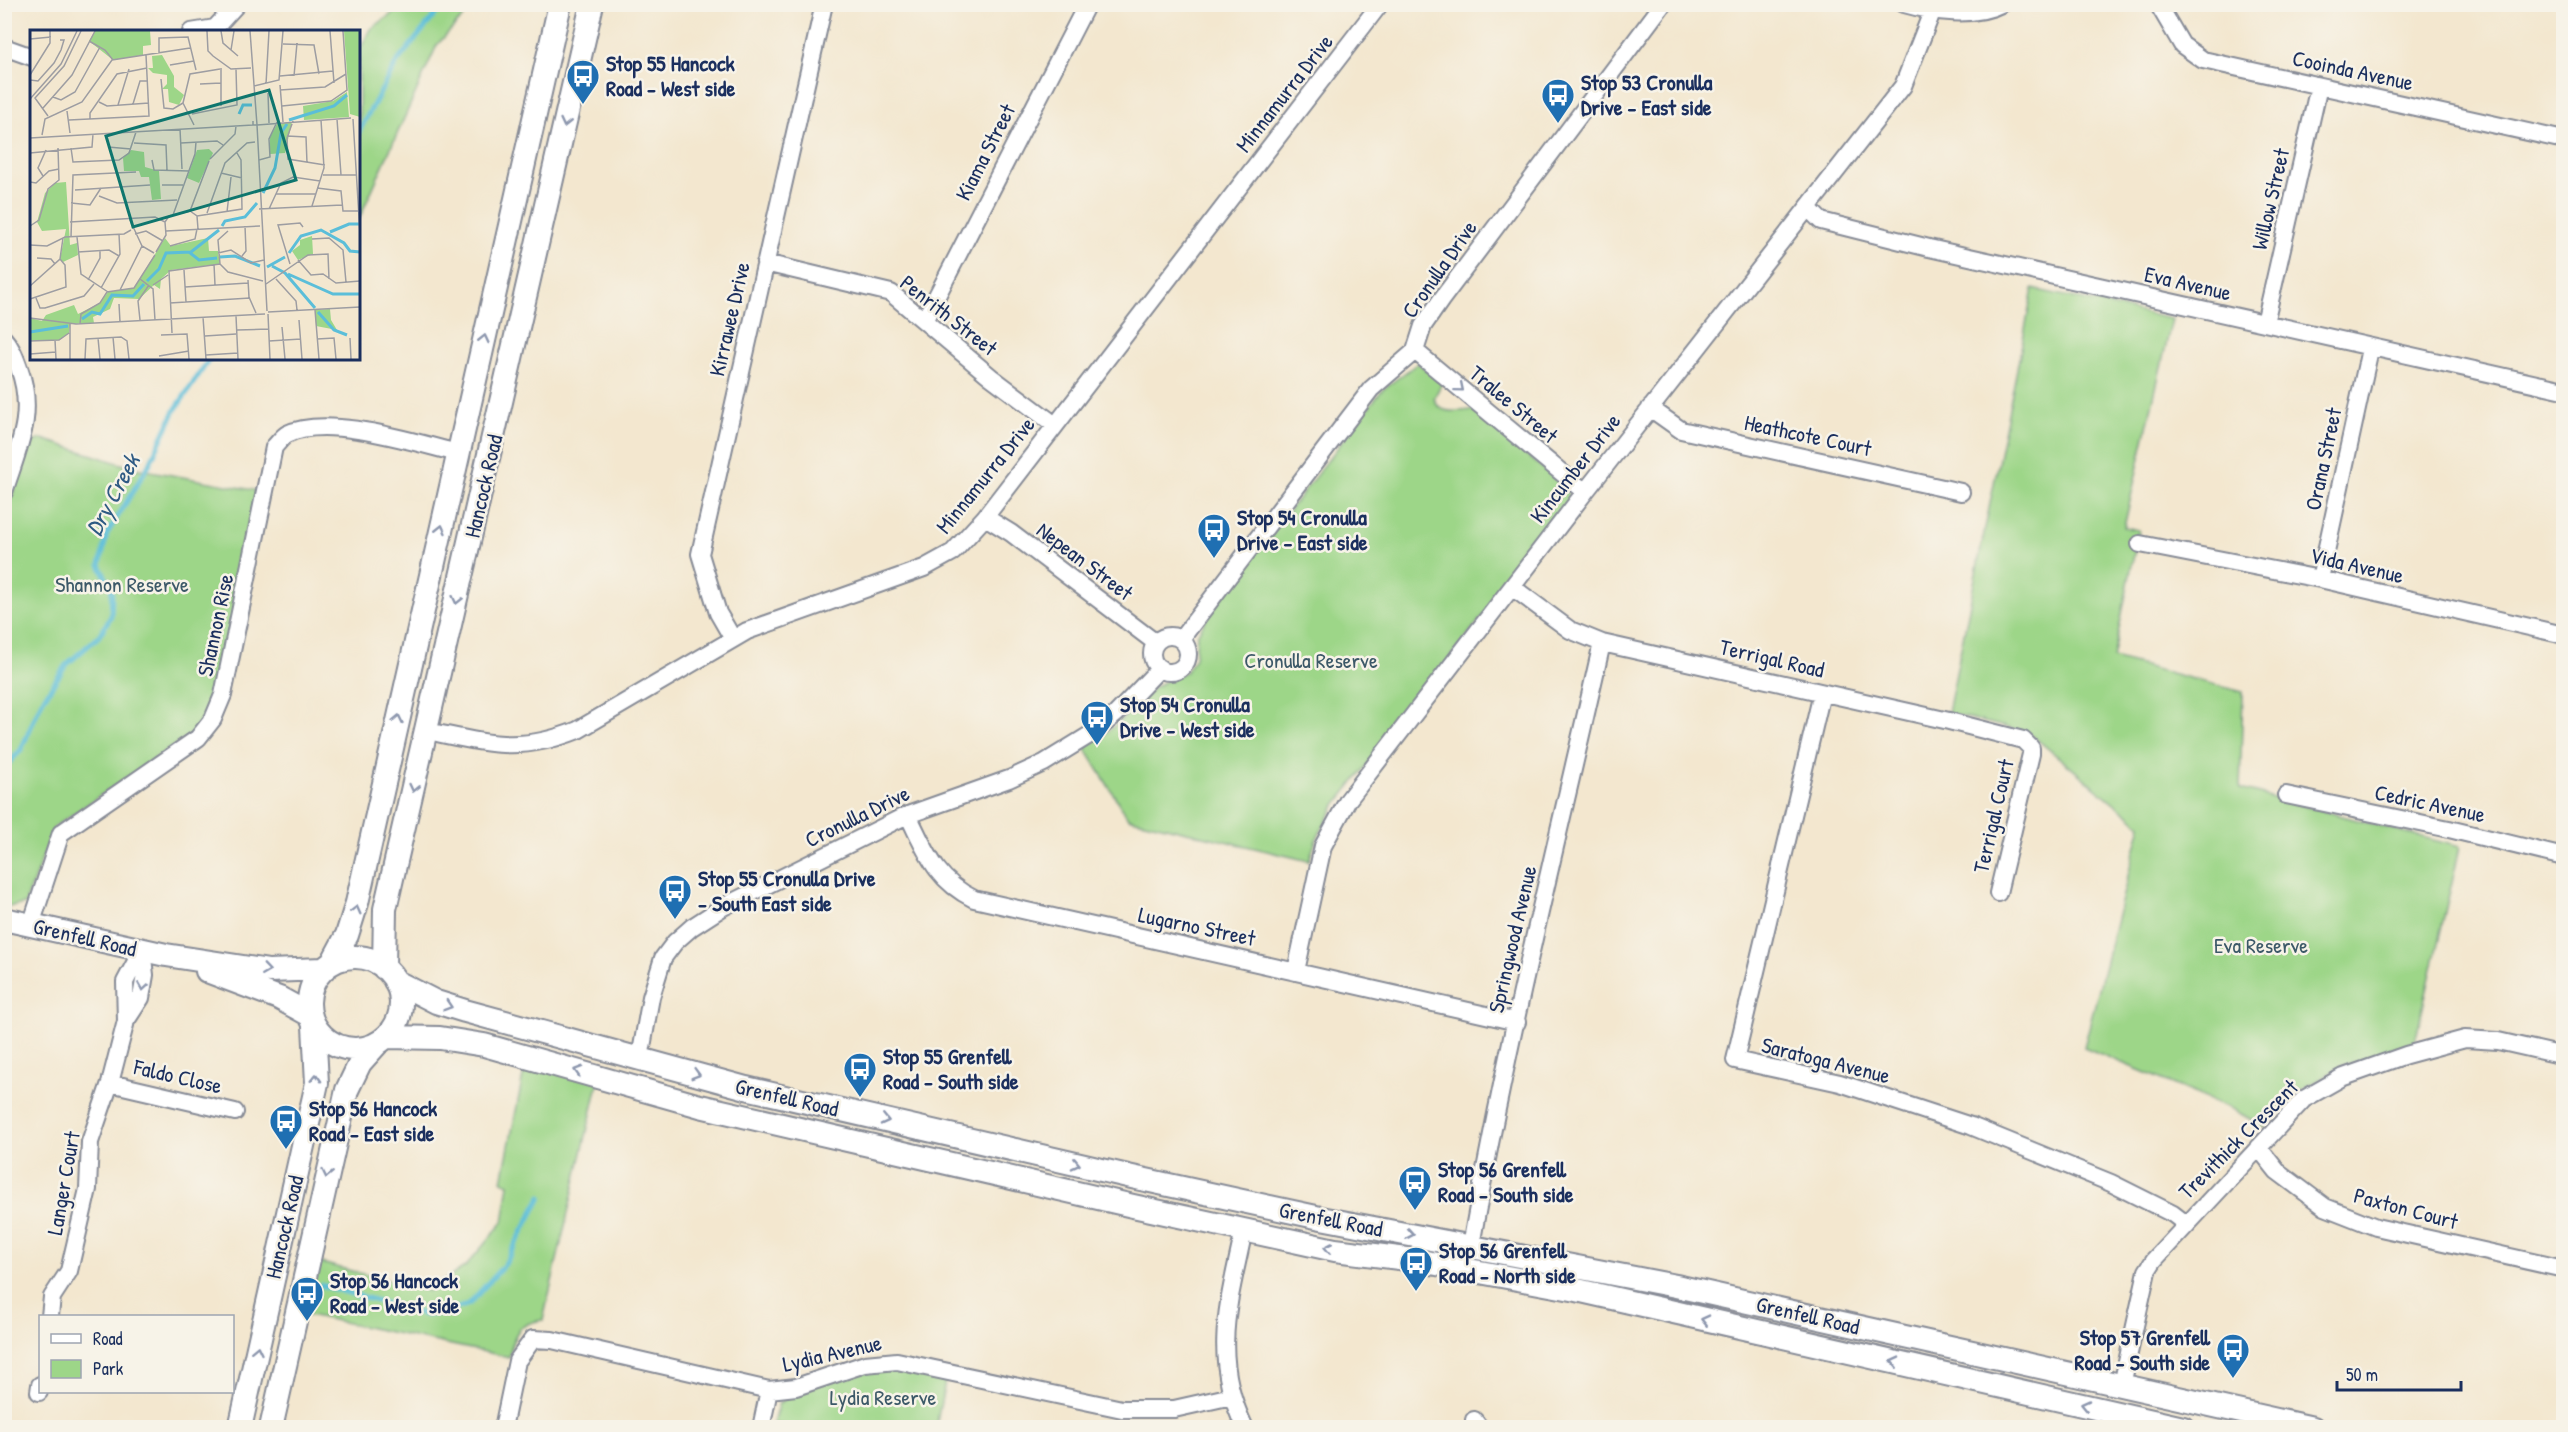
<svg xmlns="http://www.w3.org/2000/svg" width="2568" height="1432" viewBox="0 0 2568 1432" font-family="'Patrick Hand',sans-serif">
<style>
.green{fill:#9dd688;stroke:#5c8273;stroke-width:1.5}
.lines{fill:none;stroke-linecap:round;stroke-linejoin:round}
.stream{stroke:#5bbed9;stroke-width:5}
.street-casing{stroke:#878b96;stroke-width:20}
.secondary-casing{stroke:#878b96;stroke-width:26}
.street{stroke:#fff;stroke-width:16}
.secondary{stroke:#fff;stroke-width:22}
.oneway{stroke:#8d97ae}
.labels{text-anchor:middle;stroke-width:5;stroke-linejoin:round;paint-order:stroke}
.poi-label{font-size:22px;font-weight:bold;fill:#1b2f5e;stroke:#f7f3e8;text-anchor:start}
.street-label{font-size:22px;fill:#1b2f5e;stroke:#f7f3e8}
.park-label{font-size:22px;fill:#3c5968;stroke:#f7f3e8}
.water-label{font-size:24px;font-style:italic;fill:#2e5a83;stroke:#f7f3e8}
.inset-river{fill:none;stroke:#5bbed9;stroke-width:3}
.inset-road{fill:none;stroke:#9d9da2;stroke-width:1.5}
.view{fill:#0f766e;fill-opacity:0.15;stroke:#0f766e;stroke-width:3}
.inset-edge{fill:none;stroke:#1b2f5e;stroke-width:3}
</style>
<rect width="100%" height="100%" fill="#f7f3e8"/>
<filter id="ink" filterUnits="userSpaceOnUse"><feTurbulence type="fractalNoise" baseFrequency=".0167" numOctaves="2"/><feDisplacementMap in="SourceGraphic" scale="12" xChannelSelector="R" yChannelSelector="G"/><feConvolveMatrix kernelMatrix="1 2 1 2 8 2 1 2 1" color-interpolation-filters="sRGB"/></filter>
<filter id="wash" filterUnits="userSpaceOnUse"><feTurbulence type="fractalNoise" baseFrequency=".008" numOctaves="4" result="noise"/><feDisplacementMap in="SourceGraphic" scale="24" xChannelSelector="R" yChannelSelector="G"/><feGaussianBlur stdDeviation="1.35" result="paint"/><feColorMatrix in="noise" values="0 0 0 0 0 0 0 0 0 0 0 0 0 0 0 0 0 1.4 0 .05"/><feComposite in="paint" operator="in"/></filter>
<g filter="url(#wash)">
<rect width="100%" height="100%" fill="#f3e7cf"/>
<path class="green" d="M404,5H474L437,45L359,219V51L371,29Z
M2033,289L2172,319L2124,527L2139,530L2113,658L2243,692L2240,789L2460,847L2415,1042L2342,1066L2298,1092L2264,1127L2234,1110L2084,1047L2141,825L2029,733L1948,713Z
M1418,363L1442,383L1434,398C1440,417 1457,410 1473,410L1565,487L1569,495L1566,509L1335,806L1316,840L1309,861L1128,818L1085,748L1117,724L1156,686L1187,671L1195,658L1197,635L1209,614L1382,390Z
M42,439L134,468L259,491L217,693L208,716L193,733L54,827L25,904L7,907H4V523L26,450L32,442Z
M526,1061L599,1080L543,1320C517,1323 514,1334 509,1357L299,1313L310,1260L428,1291L466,1266L503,1222L509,1184L502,1181Z
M897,1366L946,1377L936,1427L795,1428L773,1423L779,1403L796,1392L865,1369Z"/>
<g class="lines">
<path class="stream" d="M358,133L397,62L444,4
M4,768L21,750L42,701L66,665L99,636L111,616L112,591L100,565L107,534L150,463L175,410L210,358
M321,1285L426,1315L447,1312L469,1304L505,1264L541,1197"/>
</g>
</g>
<g filter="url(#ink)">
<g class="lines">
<defs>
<path id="street" d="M1904,4C1932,12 1974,18 2001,4
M2158,4L2182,45L2203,60L2564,140
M191,32L215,28L237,4
M4,47L32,57
M1808,208L1821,221L1929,248L2564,390
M765,263L891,293L991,377L1055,425
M924,321L1087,4
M2265,323L2319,86
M4,339C12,348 15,357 19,368C36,414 18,448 4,492
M1415,351L1585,492
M1650,408L1681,430L1961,492
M985,517L1011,533L1156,643
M2140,544L2320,579L2564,635
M2320,579L2370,349
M1512,587L1570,630L1602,643L1949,721L2023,740L2031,748V754L1998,893
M1152 654a18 18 0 1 1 36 0a18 18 0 1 1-36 0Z
M733,639L718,613L700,554L824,4
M1181,639L1371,389L1415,351L1423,326L1441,300L1663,4
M1822,693L1735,1060L1840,1083L1971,1126L2111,1183L2173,1214L2186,1224
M427,731C487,743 518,754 578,730L747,631L924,568L953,552L985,517L1380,4
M2286,795L2449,829L2564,857
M908,815C926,851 935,880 974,899L1517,1022
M31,925L61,833L198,738L213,719L223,695L274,447C278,443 283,436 287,434C327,414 416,443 458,453
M1296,971L1323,846L1348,800L1585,492L1903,86L1932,12
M126,1021L125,982L142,950
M640,1058L651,997L663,958L675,942L692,927L723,907L905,816L1009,779L1044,763L1096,731L1116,714L1160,668
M110,1083L235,1112
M2258,1147L2277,1171L2325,1207L2376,1227L2564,1269
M1244,1230C1229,1303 1210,1356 1245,1428
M1471,1246C1506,1044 1557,843 1602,643
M50,1316L52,1297L69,1271L88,1189L90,1142L110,1083L126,1021L141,998L145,975L142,950
M2122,1385L2147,1271L2154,1260L2304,1099L2341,1078L2406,1055L2465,1039L2498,1041L2564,1056
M39,1392L40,1385
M1474,1420L1480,1428
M503,1428L517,1361L533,1339L552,1340L769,1390L796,1387L865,1364L897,1361L1122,1409H1174L1232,1396
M761,1428L769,1390"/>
<path id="secondary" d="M4,919L166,955L269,971L323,969
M309 1003a46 46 0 1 1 92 0a46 46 0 1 1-92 0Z
M332,963L347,935L357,903L560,4
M384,968L385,909L592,4
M207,971L279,998L310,1015
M395,981L436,1002L465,1011L746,1088L1132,1177L1316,1217L1676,1286L2313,1428
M386,1037L440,1038L484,1045L700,1106L1133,1206L1335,1250L1415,1260L1577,1290L2183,1428
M240,1428L317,1083L314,1026
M271,1428L347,1090L360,1063L377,1044"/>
</defs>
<use href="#street" class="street-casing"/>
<use href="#secondary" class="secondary-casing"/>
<use href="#street" class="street"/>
<use href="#secondary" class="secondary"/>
</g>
<defs><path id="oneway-chevron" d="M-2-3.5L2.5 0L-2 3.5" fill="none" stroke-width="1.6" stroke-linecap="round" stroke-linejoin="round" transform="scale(1.5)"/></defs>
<g class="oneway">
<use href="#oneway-chevron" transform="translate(565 123) rotate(103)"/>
<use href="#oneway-chevron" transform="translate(484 339) rotate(-77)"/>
<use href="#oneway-chevron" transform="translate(1460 388) rotate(40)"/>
<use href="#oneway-chevron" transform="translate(441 529) rotate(-77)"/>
<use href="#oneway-chevron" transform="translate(457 600) rotate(103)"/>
<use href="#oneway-chevron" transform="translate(398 719) rotate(-78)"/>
<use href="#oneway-chevron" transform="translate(414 788) rotate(103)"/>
<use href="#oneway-chevron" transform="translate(356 910) rotate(-76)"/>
<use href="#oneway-chevron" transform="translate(266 970) rotate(8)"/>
<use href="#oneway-chevron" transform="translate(143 987) rotate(99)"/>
<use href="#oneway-chevron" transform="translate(448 1006) rotate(18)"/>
<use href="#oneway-chevron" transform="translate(578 1071) rotate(-164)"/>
<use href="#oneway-chevron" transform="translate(696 1074) rotate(16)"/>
<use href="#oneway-chevron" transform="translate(316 1078) rotate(-88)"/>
<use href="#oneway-chevron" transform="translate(885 1120) rotate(13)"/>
<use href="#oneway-chevron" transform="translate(1076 1164) rotate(13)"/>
<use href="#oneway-chevron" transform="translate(327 1174) rotate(102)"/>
<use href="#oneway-chevron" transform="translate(1410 1234) rotate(10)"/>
<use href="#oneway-chevron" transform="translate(1328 1248) rotate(-169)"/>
<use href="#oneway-chevron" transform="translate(1705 1320) rotate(-167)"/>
<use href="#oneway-chevron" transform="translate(257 1350) rotate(-78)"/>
<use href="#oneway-chevron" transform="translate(1895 1362) rotate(-167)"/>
<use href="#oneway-chevron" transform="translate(2085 1405) rotate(-167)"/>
</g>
</g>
<defs>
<symbol id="bus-pin" viewBox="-11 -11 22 30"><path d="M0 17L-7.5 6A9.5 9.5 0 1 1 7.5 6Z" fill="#1f6fb2" stroke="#f7f3e8"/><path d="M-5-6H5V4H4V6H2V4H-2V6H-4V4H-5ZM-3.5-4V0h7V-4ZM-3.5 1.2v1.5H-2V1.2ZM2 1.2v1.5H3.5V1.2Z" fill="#fff"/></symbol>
</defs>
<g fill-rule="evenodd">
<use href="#bus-pin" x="564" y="57" width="38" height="52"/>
<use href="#bus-pin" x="1539" y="76" width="38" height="52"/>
<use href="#bus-pin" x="1195" y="511" width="38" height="52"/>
<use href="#bus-pin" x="1078" y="698" width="38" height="52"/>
<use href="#bus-pin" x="656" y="872" width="38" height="52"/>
<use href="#bus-pin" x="841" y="1050" width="38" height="52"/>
<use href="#bus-pin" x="267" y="1102" width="38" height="52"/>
<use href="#bus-pin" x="1396" y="1163" width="38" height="52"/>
<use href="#bus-pin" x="1397" y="1244" width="38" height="52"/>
<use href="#bus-pin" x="288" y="1274" width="38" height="52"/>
<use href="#bus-pin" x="2214" y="1331" width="38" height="52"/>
</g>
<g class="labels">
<g class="poi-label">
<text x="606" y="71">Stop 55 Hancock<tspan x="606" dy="25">Road - West side</tspan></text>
<text x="1581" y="90">Stop 53 Cronulla<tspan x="1581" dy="25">Drive - East side</tspan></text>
<text x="1237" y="525">Stop 54 Cronulla<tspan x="1237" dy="25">Drive - East side</tspan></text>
<text x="1120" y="712">Stop 54 Cronulla<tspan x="1120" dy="25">Drive - West side</tspan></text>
<text x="698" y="886">Stop 55 Cronulla Drive<tspan x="698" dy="25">- South East side</tspan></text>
<text x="883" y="1064">Stop 55 Grenfell<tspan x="883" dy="25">Road - South side</tspan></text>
<text x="309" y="1116">Stop 56 Hancock<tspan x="309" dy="25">Road - East side</tspan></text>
<text x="1438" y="1177">Stop 56 Grenfell<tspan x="1438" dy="25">Road - South side</tspan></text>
<text x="1439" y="1258">Stop 56 Grenfell<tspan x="1439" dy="25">Road - North side</tspan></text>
<text x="330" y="1288">Stop 56 Hancock<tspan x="330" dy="25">Road - West side</tspan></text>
<text x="2210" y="1345" text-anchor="end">Stop 57 Grenfell<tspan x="2210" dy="25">Road - South side</tspan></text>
</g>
<g class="street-label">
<text transform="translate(2353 70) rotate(12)" y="8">Cooinda Avenue</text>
<text transform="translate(1284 93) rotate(-52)" y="8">Minnamurra Drive</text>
<text transform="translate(985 152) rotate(-63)" y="8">Kiama Street</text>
<text transform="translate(2270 199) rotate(-77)" y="8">Willow Street</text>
<text transform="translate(1439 269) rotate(-55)" y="8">Cronulla Drive</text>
<text transform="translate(2188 283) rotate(13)" y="8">Eva Avenue</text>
<text transform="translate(949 315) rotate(38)" y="8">Penrith Street</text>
<text transform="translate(729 319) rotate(-77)" y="8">Kirrawee Drive</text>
<text transform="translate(1514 404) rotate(40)" y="8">Tralee Street</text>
<text transform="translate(1808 435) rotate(12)" y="8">Heathcote Court</text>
<text transform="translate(2323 459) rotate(-78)" y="8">Orana Street</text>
<text transform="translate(1575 468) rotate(-52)" y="8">Kincumber Drive</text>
<text transform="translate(985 475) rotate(-51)" y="8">Minnamurra Drive</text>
<text transform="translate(483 486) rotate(-77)" y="8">Hancock Road</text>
<text transform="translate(1085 561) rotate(37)" y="8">Nepean Street</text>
<text transform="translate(2357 565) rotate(13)" y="8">Vida Avenue</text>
<text transform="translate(215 625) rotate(-78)" y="8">Shannon Rise</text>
<text transform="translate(1772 658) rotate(13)" y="8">Terrigal Road</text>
<text transform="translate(2430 803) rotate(12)" y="8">Cedric Avenue</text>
<text transform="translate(857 816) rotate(-26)" y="8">Cronulla Drive</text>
<text transform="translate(1993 816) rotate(-77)" y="8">Terrigal Court</text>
<text transform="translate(1197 926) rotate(12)" y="8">Lugarno Street</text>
<text transform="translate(85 937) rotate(13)" y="8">Grenfell Road</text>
<text transform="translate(1512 939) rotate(-77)" y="8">Springwood Avenue</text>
<text transform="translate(1826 1060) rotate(14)" y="8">Saratoga Avenue</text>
<text transform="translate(178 1076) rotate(13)" y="8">Faldo Close</text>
<text transform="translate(787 1097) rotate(13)" y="8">Grenfell Road</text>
<text transform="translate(2238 1139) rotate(-45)" y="8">Trevithick Crescent</text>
<text transform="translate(63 1183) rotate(-80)" y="8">Langer Court</text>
<text transform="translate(2406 1208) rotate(15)" y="8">Paxton Court</text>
<text transform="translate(1331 1219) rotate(11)" y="8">Grenfell Road</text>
<text transform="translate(284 1227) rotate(-77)" y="8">Hancock Road</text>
<text transform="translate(1808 1315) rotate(13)" y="8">Grenfell Road</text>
<text transform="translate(832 1353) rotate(-13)" y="8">Lydia Avenue</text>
</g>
<g class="park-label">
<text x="122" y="592">Shannon Reserve</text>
<text x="1311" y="668">Cronulla Reserve</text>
<text x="2261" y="953">Eva Reserve</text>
<text x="883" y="1405">Lydia Reserve</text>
</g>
<g class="water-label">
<text transform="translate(113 495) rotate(-62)" y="8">Dry Creek</text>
</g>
</g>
<g transform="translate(30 30)">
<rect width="330" height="330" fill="#f3e7cf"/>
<path d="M65,1H120L121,15L113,16V25L83,30L59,11ZM314,1H330V87L320,84ZM132,25L144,46V57L154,65L149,75L139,72L138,59H132L137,54V45L123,43L118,38H123L122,26ZM317,62L319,87L274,90L273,76L303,71ZM262,92L255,123L240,124V107L247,94ZM179,119L183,123L169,153L157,148L167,120ZM101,120L114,122L115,137L129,141L131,169L122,170L119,147H111L109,141H94L93,128ZM36,152L40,215L47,213L48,225L33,232L30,229L36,199L12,201L7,192L15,163L25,153ZM282,206L283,224L268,230L262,221L270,215V210ZM135,208L141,216L178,208L179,221H188L190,234L141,240L131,249L130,259L124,255L109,269L84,268L80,279L63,287L64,293L40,294L39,303L29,310L0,311V288L12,291L16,285L44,275L48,284L70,273L78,262L104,258ZM300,279L301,290L307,300L286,296L285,280Z" fill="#9dd688"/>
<path class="inset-river" d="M209,84L213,75H222M259,90L304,76L317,65M233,163L245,138L251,103L257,94M192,196L195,191L215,187L227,173M300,202L319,194H329M159,222L169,230L187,228M259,223L271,206L291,200L314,213L320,221L330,222M190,227L205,226L230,236M242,236L255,243L285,278M237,237L255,227M258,244L303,264H330M117,251L129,239L136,223L161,222L189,200M288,282L304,300L317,305M52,289L62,282L70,284L82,265L103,266L114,254M0,302L38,296"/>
<path class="inset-road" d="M177,1L178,21L183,26L201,39L221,38M191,1L193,13L208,26M220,1L227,95H223V91M300,1L304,53M0,9L21,7M59,11L75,20L83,30M253,14L284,15L289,44M201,20L204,1M129,24V8L158,7L166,40M140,35L164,31M191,38V76M0,45L20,13V1M250,46L303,41M264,46L267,13M131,49L134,78L143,79L153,73M0,50L8,51L24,33L31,20L34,10H30M170,54L191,53M236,54L239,1M250,55L253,92M224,56L249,50L253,1M250,60L295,57L316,44M238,63L239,93M23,67L31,70L45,62L70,17M0,69L31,34L47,1M69,72L77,76L119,73M153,73L160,44L190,39M153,73L164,95M103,74L110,51H118M88,75L99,39M252,76L301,71L317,60L313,1M13,78L42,45L65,1M37,81L40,103M162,84L207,75L206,39M18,86L5,68L34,36L51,1M60,89V83L87,44L117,38M307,89L311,145M323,89L330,204M39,90L119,86L116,25M263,91L257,108L258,129L295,135M227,95L237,281M227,95L321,88M150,99L152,139M12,105L15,89L52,72L82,30L160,18M257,106L276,107L277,133M0,108L223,95M104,113L136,115L137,140M151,113L187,111L193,115M78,117L101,119M41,118L43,132L89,130L99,123L106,102M0,123L62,117L63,104M180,129L205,104L206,96M122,130L124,140L159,141M229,130L240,127L239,109L247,92M191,143L212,148M293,145H326M13,146L8,138L16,120M0,152L6,153L19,141L29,139M132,155H153M287,158L311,161L313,181H329M45,160L120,155M246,164H286M69,166L87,173L147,170M41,173L60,175L71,158M282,176L294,138L291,90M229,179L312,175M239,179L251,153L263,147L290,151M160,181L167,186L168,199M197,182L201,147M177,183L195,133L217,113L225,112M143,185L165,124L166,112M167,186L212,179L211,130L207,123M99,188L112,216L124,223M40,192L125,187L135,192M135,192L139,186L160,181L179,131M0,196L9,190L18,159L29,150L28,118M136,201L230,196M105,204L116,201L133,211M41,207L43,145L106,142M47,207L51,244L78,262M282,209L299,208L313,220L316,252M0,215L17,216L35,207L94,204L101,200M140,216L165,209L167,199M48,222L79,220L89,226M126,222L136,205L135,192M188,223L201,220L221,233L234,230M212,226L216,221L215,196M7,228L21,229L25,234M268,230L281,245L293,244L306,253L330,251M184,234L185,255M190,234L188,210L198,201M260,234L248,195L270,193L273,197M154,240L156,272M110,249L123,259L125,290M246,249L266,271L267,280M58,250L70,228V220M218,250L219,267L226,283M236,254L278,225L298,224L299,249M123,255L138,245M0,256L30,229L33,208M155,257L218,253M71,258L90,224L89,204M90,260L112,216M6,268L10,278H15L54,266L64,254M0,269L36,257L35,235L30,229M140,273L220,268M89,274L90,292M285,280L289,329M238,282L330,277M238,284L240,329M206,286L208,329M173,287L176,329M0,288L46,294L235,284M110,290L108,271L119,255M269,290L272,329M40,294V329M50,294L51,284L70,273L77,262L104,258L125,225M252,297L255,329M207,300L238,299M142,303L139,241L190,234L198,242L233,251M131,305L157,304L159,329M175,306L206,304M83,307L85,329M68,308L70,329M320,308L321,329M287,309L304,308L306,329M25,310L26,329M0,311L29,310L39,303M239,311L271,309M0,324L26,322M176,325L208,323M129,326L159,321M55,329L56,309L91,307L97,311L99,329"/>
<path class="view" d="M239,60L266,150L103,197L76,106Z"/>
<rect width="330" height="330" class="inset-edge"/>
</g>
<rect width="2568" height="1432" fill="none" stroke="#f7f3e8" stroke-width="24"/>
<rect x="39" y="1315" width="195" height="78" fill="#f7f3e8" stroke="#9fa5b1" stroke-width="1.5"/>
<rect x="51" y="1334" width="30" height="9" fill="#ffffff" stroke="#9fa5b1" stroke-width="1.5"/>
<text x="93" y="1345" font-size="18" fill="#1b2f5e">Road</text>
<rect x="51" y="1360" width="30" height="18" fill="#9dd688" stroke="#9fa5b1" stroke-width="1.5"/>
<text x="93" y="1375" font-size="18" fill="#1b2f5e">Park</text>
<path d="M2337 1381v9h124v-9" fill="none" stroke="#1b2f5e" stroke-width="3"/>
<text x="2346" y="1381" font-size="18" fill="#1b2f5e" stroke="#f7f3e8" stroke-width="4.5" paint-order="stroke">50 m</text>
</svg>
